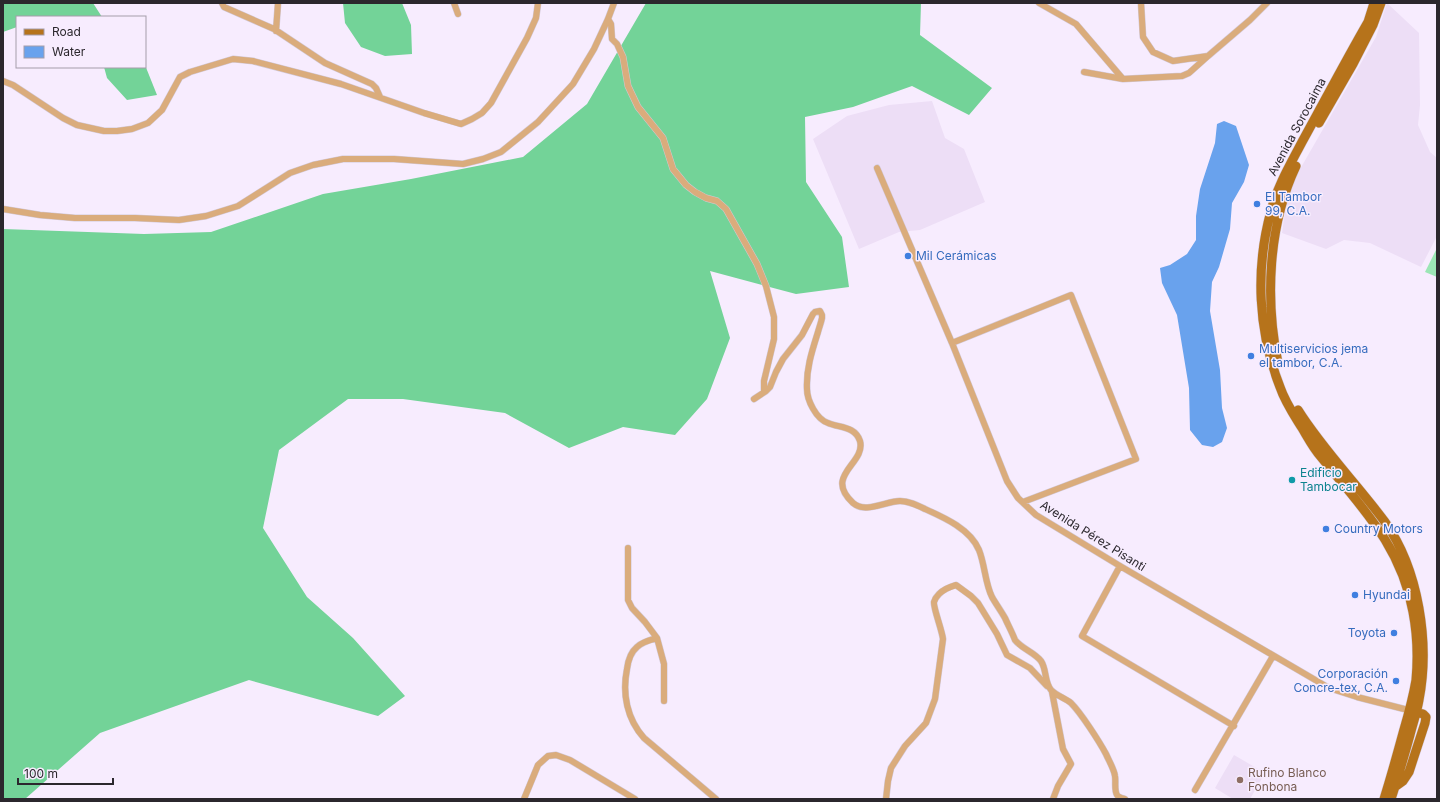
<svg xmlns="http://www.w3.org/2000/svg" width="1440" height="802" viewBox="0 0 1440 802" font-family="Inter,sans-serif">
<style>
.built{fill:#eddef6}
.green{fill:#9be6b5}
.forest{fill:#73d398}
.water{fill:#69a2ed}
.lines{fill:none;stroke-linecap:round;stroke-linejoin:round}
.street-casing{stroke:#d2c9d8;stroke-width:7}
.primary-casing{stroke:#d2c9d8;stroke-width:10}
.street{stroke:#daac7c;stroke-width:6}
.primary{stroke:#b6731b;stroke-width:9}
.shop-dot{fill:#3f7fe0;stroke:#f7ecfe;stroke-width:1.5}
.culture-dot{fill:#0f9aa8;stroke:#f7ecfe;stroke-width:1.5}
.education-dot{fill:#8d6e63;stroke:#f7ecfe;stroke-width:1.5}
.labels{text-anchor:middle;stroke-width:3;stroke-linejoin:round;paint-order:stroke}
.street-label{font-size:12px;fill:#2b272d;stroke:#f7ecfe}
.shop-label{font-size:12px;fill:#366cbe;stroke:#f7ecfe;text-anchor:start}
.culture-label{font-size:12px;fill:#0d838f;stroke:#f7ecfe;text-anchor:start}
.education-label{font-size:12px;fill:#785e54;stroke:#f7ecfe;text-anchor:start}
</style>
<rect width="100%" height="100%" fill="#f7ecfe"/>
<path class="built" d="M1387,3L1419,33L1420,105L1418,125L1430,152L1437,158V236L1421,267L1370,243L1344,240L1326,249L1282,233L1288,190L1376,37Z
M932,101L945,138L964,149L985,202L920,230L899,232L859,249L813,139L847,116L889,105Z
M1234,755L1265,773L1250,799H1233L1215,788Z"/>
<path class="green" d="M1437,248V277L1425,272Z"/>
<path class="forest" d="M3,3H93L102,17H17V27L3,32Z
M343,3H402L411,25L412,54L385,56L361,47L345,23Z
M646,3H921L920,35L992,88L969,115L912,86L853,107L805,117L806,182L842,237L849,287L796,294L710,271L730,338L707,399L675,435L623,427L569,448L505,413L403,399H348L279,450L263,528L307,597L353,638L405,696L378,716L249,680L100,733L25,799H3V229L144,234L211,232L323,194L411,179L523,157L587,104Z
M145,65L157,95L127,100L107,78L104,67H145Z"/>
<path class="water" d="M1224,121L1236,126L1249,165L1244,182L1232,203L1230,229L1219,267L1212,282L1210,311L1220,370L1222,408L1227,428L1222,442L1213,447L1202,445L1190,430L1189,388L1177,315L1162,283L1160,268L1170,265L1187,254L1196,240V216L1200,189L1215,143L1217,124Z"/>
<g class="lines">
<defs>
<path id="street" d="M222,3L224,7L274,29L325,63L372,84L376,88L380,97
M454,3L458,14
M1039,3L1076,24L1123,79L1182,76L1189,73L1208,56
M1141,3L1143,37L1153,52L1173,61L1208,56L1250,20L1267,3
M608,19L611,24L612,39L617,44L623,57L628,86L638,107L663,138L673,169L686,185L695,192L706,198L717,201L726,209L757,264L766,286L774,317V339L764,381V392
M276,31L278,3
M1084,72L1123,79
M3,81L13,85L63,118L77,125L104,131H117L132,129L148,123L162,110L180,77L190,72L233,59L253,61L341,84L424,113L461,124L472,119L482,113L491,103L527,38L536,18L538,3
M877,168L952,343L1007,481L1018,498L1036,515L1120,566L1329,688L1357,697L1412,711
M3,209L40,215L75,218H135L179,220L206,216L238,206L268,187L290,173L313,165L343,159H394L463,164L483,159L501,152L538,122L573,84L594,49L608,19L614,3
M952,343L1071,295L1136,459L1023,502
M754,399L766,391L770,387L776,372L783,359L802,335L813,314L815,312L820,311L822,315V318C821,323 819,328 818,332C812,351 806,369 807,389C807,400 816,419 828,423C840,428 855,426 860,441C866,464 823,475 853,503C865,514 886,501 900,501C909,501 917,505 925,509C945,518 970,529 979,550C985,565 985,583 992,597C996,604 1001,611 1005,618C1008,625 1012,632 1015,640C1022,649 1034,652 1041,661C1047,670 1044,681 1051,690C1057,696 1065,698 1071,703C1081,713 1099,741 1106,754C1109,761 1114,769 1115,776C1116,782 1114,790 1117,795C1118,797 1122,798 1125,799
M628,548V600L632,608L645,622L657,638
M1120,566L1082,636L1234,726
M1052,692L1063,749L1071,764L1058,786L1053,799
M664,701V664L657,638C650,640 642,642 637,647C631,652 628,661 627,669C622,694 627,719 644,738L716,799
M1195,790L1273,656
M524,799L538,765L548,756L556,755L570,760L635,799
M886,799L888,781L891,768L905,746L926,723L935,699L943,639C942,630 933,607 934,602C935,598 937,596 939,594C944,589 949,587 956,585L971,596L978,603L997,634L1007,655L1030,668L1047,686"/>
<path id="primary" d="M1374,3L1368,22C1345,62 1324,102 1302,142C1290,165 1277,187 1271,211C1255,269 1258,331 1280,387C1285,402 1294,415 1302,428C1308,438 1313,448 1321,457C1361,507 1401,545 1413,612C1417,633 1418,658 1416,680C1413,698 1408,716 1403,733C1397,755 1391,777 1384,799
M1319,123L1353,64L1373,25L1381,3
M1278,363C1265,300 1268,225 1296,166
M1298,410C1323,450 1357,484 1385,522C1419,570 1430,643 1419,700C1417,712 1413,723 1410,735C1404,756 1398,778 1391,799
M1396,786L1403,781L1409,772L1425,723L1426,717L1423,714L1416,712"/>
</defs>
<use href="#street" class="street-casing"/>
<use href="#primary" class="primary-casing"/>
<use href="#street" class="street"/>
<use href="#primary" class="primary"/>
</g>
<g class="shop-dot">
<circle cx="1257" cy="204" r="4"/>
<circle cx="908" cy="256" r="4"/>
<circle cx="1251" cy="356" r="4"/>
<circle cx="1326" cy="529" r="4"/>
<circle cx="1355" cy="595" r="4"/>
<circle cx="1394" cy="633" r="4"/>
<circle cx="1396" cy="681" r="4"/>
</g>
<circle class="culture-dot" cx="1292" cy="480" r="4"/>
<circle class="education-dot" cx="1240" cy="780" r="4"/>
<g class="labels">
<g class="street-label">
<text transform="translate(1297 127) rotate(-62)" y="4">Avenida Sorocaima</text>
<text transform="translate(1093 536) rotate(32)" y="4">Avenida Pérez Pisanti</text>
</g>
<g class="shop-label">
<text x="1265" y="201">El Tambor<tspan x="1265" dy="14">99, C.A.</tspan></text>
<text x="916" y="260">Mil Cerámicas</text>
<text x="1259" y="353">Multiservicios jema<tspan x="1259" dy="14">el tambor, C.A.</tspan></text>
<text x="1334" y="533">Country Motors</text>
<text x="1363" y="599">Hyundai</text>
<text x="1386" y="637" text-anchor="end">Toyota</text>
<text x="1388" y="678" text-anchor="end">Corporación<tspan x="1388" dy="14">Concre-tex, C.A.</tspan></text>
</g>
<g class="culture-label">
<text x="1300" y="477">Edificio<tspan x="1300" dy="14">Tambocar</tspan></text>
</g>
<g class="education-label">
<text x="1248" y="777">Rufino Blanco<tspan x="1248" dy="14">Fonbona</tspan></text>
</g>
</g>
<rect width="1440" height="802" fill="none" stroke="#2b272d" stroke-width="8"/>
<rect x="16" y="16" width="130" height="52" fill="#f7ecfe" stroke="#a59daa"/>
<rect x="24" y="29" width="20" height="6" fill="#b6731b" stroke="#a59daa"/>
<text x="52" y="36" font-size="12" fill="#2b272d">Road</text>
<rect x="24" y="46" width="20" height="12" fill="#69a2ed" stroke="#a59daa"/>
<text x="52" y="56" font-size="12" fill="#2b272d">Water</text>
<path d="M18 778v6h95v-6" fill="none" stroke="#2b272d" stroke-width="2"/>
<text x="24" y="778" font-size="12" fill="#2b272d" stroke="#f7ecfe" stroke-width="3" paint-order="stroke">100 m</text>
</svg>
